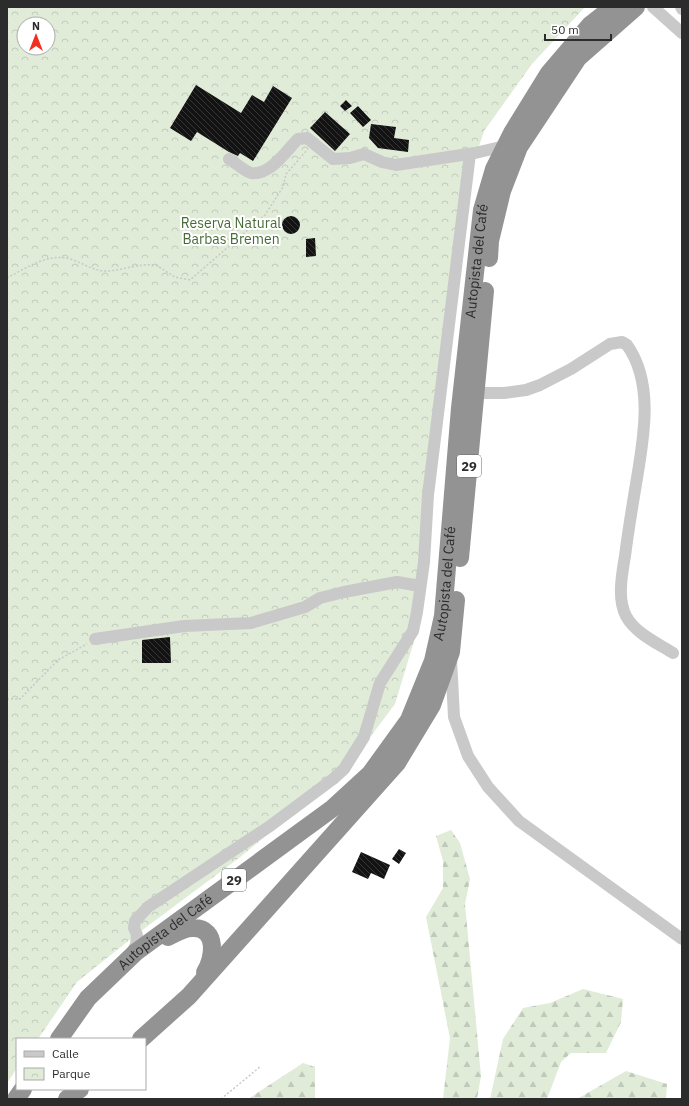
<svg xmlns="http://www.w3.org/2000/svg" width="689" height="1106" viewBox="0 0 689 1106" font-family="'IBM Plex Sans',sans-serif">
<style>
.forest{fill:url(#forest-firs)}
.park{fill:url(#park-crowns);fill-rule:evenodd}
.building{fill:url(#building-back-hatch)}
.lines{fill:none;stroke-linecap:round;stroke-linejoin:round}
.path{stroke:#c9c9c9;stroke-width:1.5;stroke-dasharray:2 2;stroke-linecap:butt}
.minor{stroke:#c9c9c9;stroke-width:12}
.highway{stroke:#939393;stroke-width:18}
.labels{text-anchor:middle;stroke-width:4;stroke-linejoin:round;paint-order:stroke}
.shield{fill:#fff;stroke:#6b6b6b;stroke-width:1}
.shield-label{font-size:13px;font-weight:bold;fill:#2c2c2c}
.park-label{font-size:14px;fill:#476b37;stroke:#fff}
.street-label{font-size:14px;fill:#2c2c2c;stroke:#fff}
</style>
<defs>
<pattern id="forest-firs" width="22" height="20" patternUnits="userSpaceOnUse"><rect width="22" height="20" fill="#e0ebd8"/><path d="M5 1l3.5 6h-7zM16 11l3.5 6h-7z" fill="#c0caba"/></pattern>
<pattern id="park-crowns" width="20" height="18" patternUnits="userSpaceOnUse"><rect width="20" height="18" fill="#e0ebd8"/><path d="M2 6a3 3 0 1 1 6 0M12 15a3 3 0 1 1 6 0" fill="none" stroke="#c0caba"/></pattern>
<pattern id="building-back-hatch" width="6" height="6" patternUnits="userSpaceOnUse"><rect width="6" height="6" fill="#131313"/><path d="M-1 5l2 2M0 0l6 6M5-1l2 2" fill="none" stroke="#363636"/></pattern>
</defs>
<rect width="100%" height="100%" fill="#fff"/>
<path class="forest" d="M451,830L460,843L470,879L465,904L481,1076L477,1099H443L450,1038L426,917L443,888V861L436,836Z
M583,989L623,999L621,1022L606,1053H571L561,1062L547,1099H490L503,1039L523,1008L550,1003Z
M303,1063L315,1067V1099H248Z
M626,1071L667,1084L666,1099H577Z"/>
<path class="park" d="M7,7H585L532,64L484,131L459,208L418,628L395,704L343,773L239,858L137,934L77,982L38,1039H17V1068L7,1083ZM24,24H48V48H24Z"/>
<path class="building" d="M196,85L241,113L252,95L264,102L273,86L292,98L253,161L240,153L238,156L229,152L197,132L191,141L170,128Z
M346,100L352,106L345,111L340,106Z
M358,106L371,120L363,127L350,113Z
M325,112L350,134L335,151L310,128Z
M371,124L396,127L394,138L409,140L408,152L378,148L369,138Z
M282 225a9 9 0 1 1 18 0a9 9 0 1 1-18 0Z
M315,238L316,256L306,257V239Z
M170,637L171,663H142V640Z
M399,849L406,853L399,864L392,859Z
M361,852L390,865L384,879L371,873L368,879L352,872Z"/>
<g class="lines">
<path class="path" d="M7,278C26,268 51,251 73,260C85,264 95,272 108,271C124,270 140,263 156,265L175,277L190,280L265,215L283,187L286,174L307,150
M7,699H20L58,660L87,644
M221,1099L261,1066"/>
<path class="minor" d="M653,7L682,33
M681,7L682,9
M229,159C236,163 244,171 251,173C270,176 286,151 298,139L307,138L333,159L350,158L364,154L382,162L396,165L475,153L505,146
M476,393H504L526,390L540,385L571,369L610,344L622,342L627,345C655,384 643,441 636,484C632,508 628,532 625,556C622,574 617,599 626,616C635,633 657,643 673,653
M95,639L184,626L251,623L305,607L320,598L344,592L397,582L420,586
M451,659L454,717L468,756L488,787L519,821L682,939
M131,954L136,945L137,935L134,928L135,921L148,907L270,826L333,779L344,769L364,737L380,683L413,631L417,612L424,562L428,495L470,154"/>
<g class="highway">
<path d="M489,258L490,241L502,191L519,147L578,58L636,7"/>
<path d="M460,558L485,291"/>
<path d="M168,937C176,933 185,927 194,928C218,928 214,959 205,972"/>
<path id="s1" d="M59,1039L88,998L136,952L333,808L370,774L409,720L433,661L443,616L460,408L482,210L494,169L512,133L549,73L590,25L613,7"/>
<path d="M141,1039L189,996L397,763L432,705L451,652L456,600"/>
<path d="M16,1099L23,1089"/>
<path d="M67,1099L80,1089"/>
</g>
</g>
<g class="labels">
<g class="shield">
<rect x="457" y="455" width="24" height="22" rx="3"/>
<rect x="222" y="869" width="24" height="22" rx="3"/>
</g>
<g class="shield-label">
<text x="469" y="471">29</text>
<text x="234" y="885">29</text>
</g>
<g class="park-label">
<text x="231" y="228">Reserva Natural<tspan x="231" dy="16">Barbas Bremen</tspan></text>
</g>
<g class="street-label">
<text dy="5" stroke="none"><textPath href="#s1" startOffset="944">Autopista del Café</textPath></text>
<text dy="5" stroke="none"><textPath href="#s1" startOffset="620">Autopista del Café</textPath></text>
<text dy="5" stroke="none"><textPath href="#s1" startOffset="152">Autopista del Café</textPath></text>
</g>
</g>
<rect width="689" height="1106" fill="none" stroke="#2c2c2c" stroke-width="16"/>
<rect x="16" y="1038" width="130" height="52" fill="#ffffff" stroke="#ababab"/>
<rect x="24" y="1051" width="20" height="6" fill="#c9c9c9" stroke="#ababab"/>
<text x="52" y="1058" font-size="12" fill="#2c2c2c">Calle</text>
<rect x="24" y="1068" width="20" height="12" fill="url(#park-crowns)" stroke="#ababab"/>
<text x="52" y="1078" font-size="12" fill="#2c2c2c">Parque</text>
<g transform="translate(36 36)"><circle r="19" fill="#ffffff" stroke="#ababab"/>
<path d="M0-3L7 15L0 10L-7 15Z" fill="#f22e1f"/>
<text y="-6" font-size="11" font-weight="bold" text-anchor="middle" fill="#2c2c2c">N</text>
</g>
<path d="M545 34v6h66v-6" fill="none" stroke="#2c2c2c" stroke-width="2"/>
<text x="551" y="34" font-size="12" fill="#2c2c2c" stroke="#ffffff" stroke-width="3" paint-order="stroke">50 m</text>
</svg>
